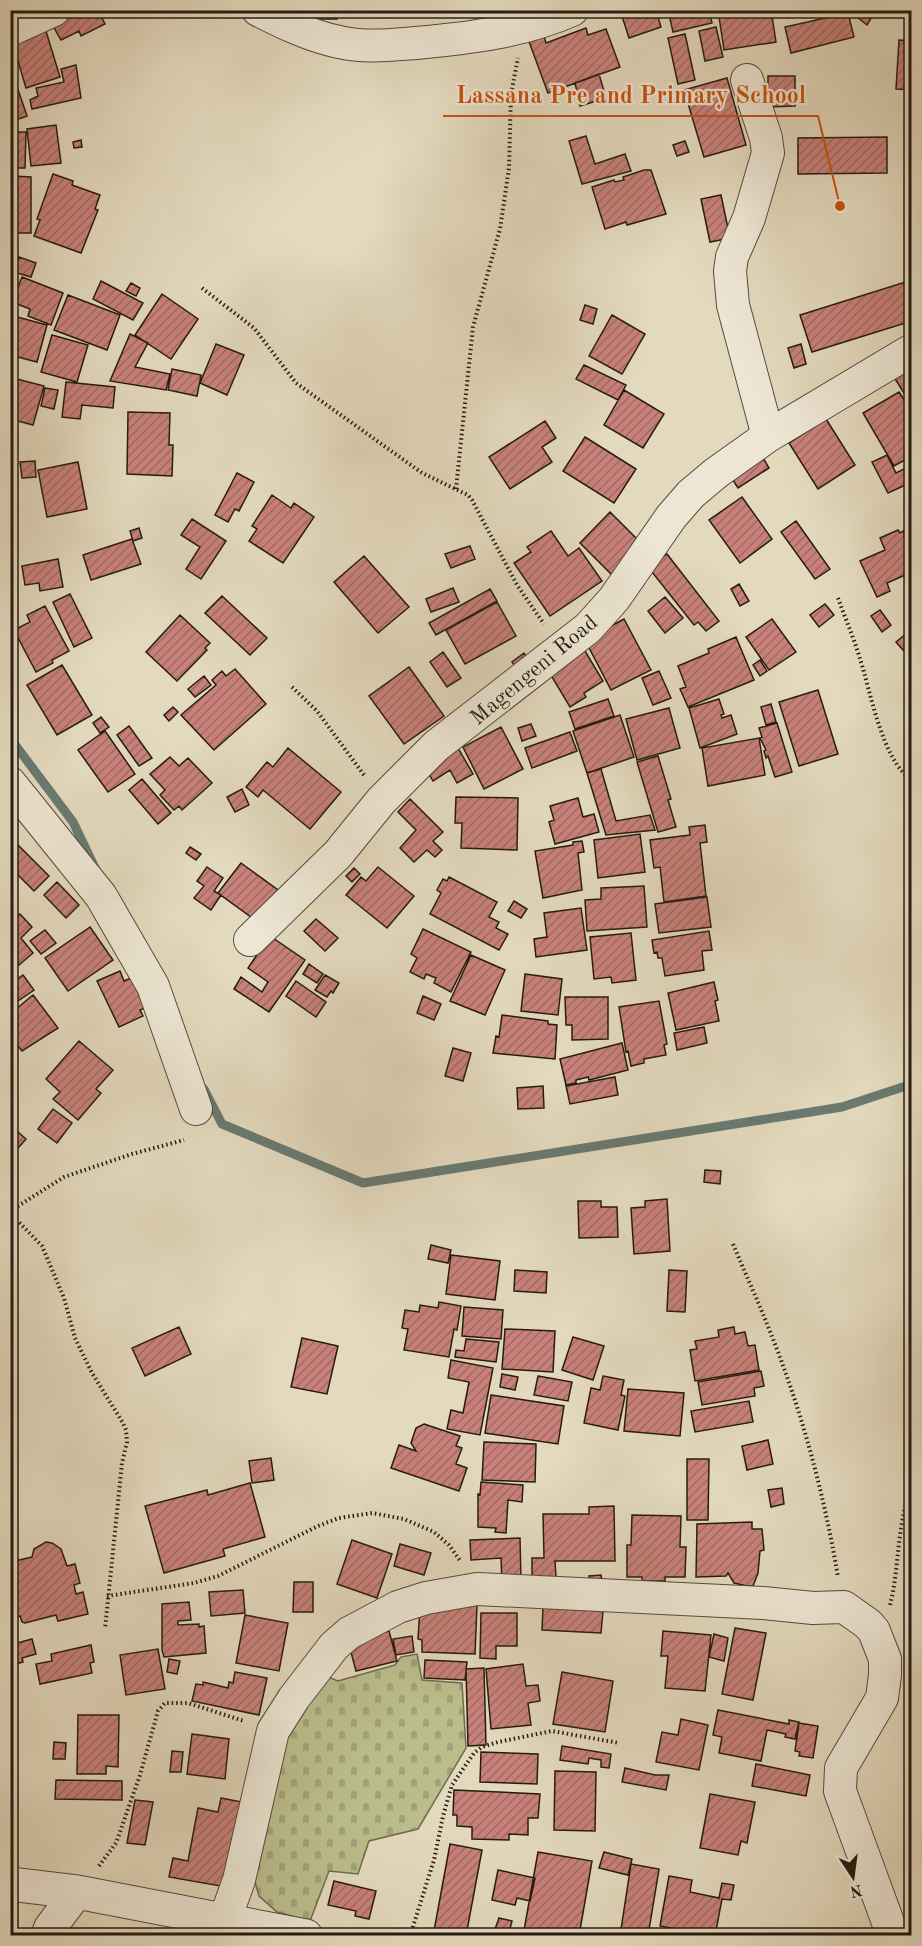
<svg xmlns="http://www.w3.org/2000/svg" width="922" height="1946" viewBox="0 0 922 1946" font-family="'Old Standard TT',serif">
<style>
.cemetery{fill:url(#cemetery-stones);stroke:#706c4f;stroke-width:1.5}
.lines{fill:none;stroke-linecap:round;stroke-linejoin:round}
.stream{stroke:#697a71;stroke-width:9}
.building{fill:url(#building-hatch);stroke:#261b12;stroke-width:1.5}
.minor-casing{stroke:#554a3d;stroke-width:34}
.tertiary-casing{stroke:#554a3d;stroke-width:35}
.path{stroke:#261b12;stroke-width:4;stroke-dasharray:1.5 3;stroke-linecap:butt}
.minor{stroke:#ede6d4;stroke-width:32}
.tertiary{stroke:#ede6d4;stroke-width:33}
.labels{text-anchor:middle;stroke-width:4.5;stroke-linejoin:round;paint-order:stroke}
.street-label{font-size:22px;fill:#261b12;stroke:#ede6d4}
.leader{fill:none;stroke:#cb500d;stroke-width:2}
.callout-dot{fill:#cb500d;stroke:#ede6d4;stroke-width:2}
.callout-label{font-size:24px;text-anchor:middle;font-weight:bold;fill:#cb500d;stroke:#ede6d4;stroke-width:4.5;stroke-linejoin:round;paint-order:stroke}
</style>
<defs>
<pattern id="cemetery-stones" width="16" height="16" patternUnits="userSpaceOnUse" patternTransform="scale(1.5)"><rect width="16" height="16" fill="#bbbd8c"/><path d="M2 7V4a2 2 0 0 1 4 0v3zM10 15v-3a2 2 0 0 1 4 0v3z" fill="#a1a278"/></pattern>
<pattern id="building-hatch" width="6" height="6" patternUnits="userSpaceOnUse" patternTransform="scale(1.5)"><rect width="6" height="6" fill="#c8817a"/><path d="M-1 1l2-2M0 6l6-6M5 7l2-2" fill="none" stroke="#a26963"/></pattern>
</defs>
<rect width="100%" height="100%" fill="#e3d9bd"/>
<filter id="stains"><feTurbulence type="fractalNoise" baseFrequency=".00333" numOctaves="4"/><feColorMatrix values="0 0 0 0 .2 0 0 0 0 .09 0 0 0 0 .02 0 0 0 .5 -.17"/></filter>
<radialGradient id="worn" r=".72"><stop offset=".6" stop-color="#630" stop-opacity="0"/><stop offset="1" stop-color="#630" stop-opacity=".3"/></radialGradient>
<path class="cemetery" d="M417,1654L422,1680L462,1683L466,1748L418,1829L369,1841L358,1874L329,1871L310,1921L277,1912L259,1896L249,1861L268,1750L323,1675L338,1681L395,1665L401,1657Z"/>
<g class="lines">
<path class="stream" d="M10,738L73,822L96,870
M204,1089L222,1124L363,1183L842,1107L912,1084"/>
</g>
<path class="building" d="M78,10H98L105,24L81,36L79,31L61,40L53,26Z
M300,10H338L337,19H300Z
M347,10H381V15L347,14Z
M383,10H410V14L383,13Z
M414,10H447V17L414,16Z
M620,10H656L661,27L629,38Z
M668,10H709L712,23L673,32Z
M718,10H771L776,42L724,50Z
M786,10H813L788,18Z
M848,10H876L867,25Z
M848,13L854,37L791,53L785,27Z
M716,27L723,57L705,61L699,31Z
M45,28L60,77L26,88L13,44L29,39L28,34Z
M586,28L588,35L606,29L620,67L548,93L528,39L543,33L546,43Z
M685,34L695,80L678,84L668,38Z
M899,40L912,41V90L896,89Z
M76,65L81,98L32,109L30,100L38,96L36,88L64,82L61,69Z
M10,66L27,116L10,122Z
M599,74L606,98L580,106L575,83Z
M768,76H795V106L768,107Z
M727,78L746,145L704,157L684,90Z
M56,125L61,163L31,166L27,129Z
M10,132H26L25,168H10Z
M586,136L595,164L625,154L631,171L582,184L569,141Z
M887,137V173L798,174V138Z
M81,140L82,147L74,148L73,142Z
M685,141L689,152L677,156L673,145Z
M644,170H651L666,214L627,225L626,222L605,229L592,187L614,180L615,182L624,180L623,177Z
M53,174L73,181L72,185L100,195L95,209L98,210L81,253L34,236L40,220L37,219Z
M12,176L31,177V233H12Z
M721,195L730,238L710,242L701,199Z
M19,257L36,263L31,277L14,272Z
M22,277L63,293L51,325L28,316L30,309L12,302Z
M912,280V321L812,352L800,315Z
M101,281L143,303L133,320L93,299Z
M131,283L140,288L136,296L126,291Z
M162,294L198,319L171,359L135,335Z
M68,295L120,315L107,350L54,330Z
M585,305L597,309L593,324L580,320Z
M10,315L47,325L37,362L10,355Z
M612,315L645,334L622,374L589,356Z
M130,334L148,343L135,367L170,374L166,390L110,381Z
M52,335L88,345L77,382L41,372Z
M216,344L244,355L227,395L200,383Z
M801,344L806,364L794,368L788,348Z
M912,355V406L889,369Z
M584,365L626,385L618,400L576,379Z
M172,369L201,375L197,396L168,390Z
M17,379L44,386L33,425L10,419V389L14,390Z
M66,382L115,387L113,408L82,405L80,419L62,417Z
M45,388L58,390L54,409L41,406Z
M624,390L664,414L643,448L604,425Z
M899,392L912,412V456L894,466L863,413Z
M128,412L170,413L169,445H173L172,476L127,474Z
M826,419L855,465L818,489L789,443Z
M545,421L556,438L542,447L552,462L510,489L489,457Z
M585,437L636,469L614,503L563,471Z
M887,455L896,473L912,465V482L888,493L872,462Z
M762,456L769,468L738,488L731,477Z
M35,461L36,477L22,478L20,462Z
M78,462L87,509L47,517L38,470Z
M237,473L254,482L239,511L235,509L228,522L215,515Z
M272,495L291,508L294,503L314,517L283,563L249,541L257,529L252,526Z
M742,497L772,539L740,563L709,520Z
M610,512L647,549L616,579L580,543Z
M192,519L226,541L201,579L186,569L200,547L181,535Z
M796,521L830,569L815,579L781,532Z
M139,528L142,538L133,541L130,531Z
M898,530L900,533L903,531L906,539L912,536V572L887,583L890,591L877,597L860,561L885,550L880,538Z
M551,531L568,556L579,548L602,581L550,616L514,563L531,552L527,547Z
M132,539L141,564L91,580L83,555Z
M470,546L475,559L451,568L445,554Z
M667,554L719,621L706,631L698,622L694,625L648,567Z
M364,556L409,607L378,633L334,582Z
M58,559L63,587L40,591L39,583L25,585L22,566Z
M739,584L749,601L740,606L731,589Z
M453,588L459,602L431,612L426,599Z
M490,589L497,601L436,635L429,623Z
M70,594L92,638L74,647L53,602Z
M222,596L267,638L250,655L205,613Z
M665,597L683,618L665,633L648,611Z
M497,602L516,636L465,664L446,630Z
M825,604L834,615L819,627L810,615Z
M45,606L69,651L52,660L53,663L36,672L14,630L30,622L27,615Z
M880,610L891,625L882,632L871,616Z
M180,615L210,643L205,648L207,650L177,681L146,652Z
M624,619L651,670L611,690L585,640Z
M772,619L796,652L769,670L746,637Z
M912,629V660L896,642Z
M736,637L754,680L688,707L680,689L686,687L678,666L709,653L708,649Z
M582,646L603,681L584,693L586,697L570,707L546,667Z
M443,652L461,678L447,687L430,662Z
M524,653L528,660L516,668L512,662Z
M760,660L767,671L760,676L753,665Z
M62,665L92,715L57,735L27,685Z
M409,667L444,716L404,744L369,696Z
M235,669L266,704L214,750L181,715L216,685L212,680L222,671L226,676Z
M659,671L671,698L653,705L642,678Z
M204,676L211,685L195,697L188,689Z
M818,690L838,754L799,766L779,702Z
M608,699L614,716L575,729L569,712Z
M719,699L724,714L721,715L722,718L731,715L737,734L700,748L689,708Z
M771,704L776,722L766,725L761,707Z
M173,707L178,712L169,721L164,715Z
M669,708L680,748L637,760L626,719Z
M620,715L634,757L587,773L573,731Z
M101,717L109,727L100,733L93,723Z
M777,723L792,772L775,777L768,756L766,758L764,751L766,750L760,738L762,737L759,728Z
M531,724L536,736L522,741L518,728Z
M129,726L152,758L139,766L117,735Z
M501,727L523,769L484,789L463,747Z
M105,731L135,774L108,792L78,750Z
M570,732L577,751L532,768L525,748Z
M759,738L765,775L708,786L702,748Z
M288,748L341,792L310,829L263,790L258,797L246,787L267,762L273,767Z
M458,748L473,774L457,783L450,770L433,781L425,767Z
M658,756L671,799L668,800L676,827L658,832L637,762Z
M170,757L179,766L188,758L212,783L182,810L179,806L174,810L160,795L165,790L150,774Z
M601,769L616,821L650,815L655,830L606,835L587,773Z
M142,779L171,813L158,824L129,790Z
M242,789L249,805L235,812L227,797Z
M456,797L518,798L517,850L461,848L462,823H455Z
M578,798L583,817L594,814L599,832L555,844L549,822L554,820L550,806Z
M410,799L443,832L433,841L442,850L435,857L427,850L414,862L400,848L416,830L398,812Z
M705,825L707,842L700,843L706,896L664,902L660,867L654,868L650,840L690,835L689,827Z
M640,834L645,872L598,878L594,840Z
M582,841L584,852L578,853L582,890L543,898L535,851L573,845V842Z
M16,843L49,876L34,891L15,872L10,877V848Z
M190,847L201,854L196,860L186,853Z
M241,863L278,890L255,920L218,893Z
M207,867L223,878L214,891L221,895L211,910L194,898L204,886L197,881Z
M378,867L414,896L387,928L346,895L361,877L366,881Z
M354,868L360,874L352,882L346,876Z
M449,877L497,902L489,917L499,922L496,928L508,934L499,950L430,914L441,893L437,890L443,879L447,881Z
M57,882L79,905L66,918L44,895Z
M644,886L647,927L587,931L585,900L601,899V888Z
M707,897L711,927L659,933L655,904Z
M514,901L527,909L521,918L508,911Z
M581,908L587,950L536,957L534,939L547,937L544,913Z
M20,914L32,927L21,938L33,953L19,965L10,955V922Z
M316,919L338,938L325,951L304,931Z
M90,927L113,960L68,991L45,958Z
M423,929L471,952L451,992L434,983L436,978L426,974L424,979L410,972L417,958L411,954Z
M45,930L56,943L41,954L30,941Z
M709,931L712,950L702,951L704,970L665,976L662,958H658L657,952L654,953L652,940Z
M631,933L636,980L612,983L611,977L594,979L590,937Z
M270,936L305,960L269,1012L234,989L241,977L262,992L268,982L248,968Z
M471,955L505,970L485,1015L450,1001Z
M309,964L323,974L317,983L303,974Z
M120,971L124,981L136,976L149,1006L140,1010L143,1016L119,1027L97,981Z
M525,974L562,979L558,1015L521,1011Z
M23,975L34,990L12,1005L10,984Z
M325,975L339,983L333,993L331,991L327,997L315,990Z
M296,981L326,1002L316,1017L286,996Z
M714,982L718,1000L715,1001L719,1021L676,1030L668,993Z
M33,995L58,1028L22,1051L10,1036V1010L14,1007L16,1009Z
M423,996L441,1004L434,1020L417,1013Z
M565,997H608V1039L572,1040V1025H566Z
M659,1001L667,1044L664,1045L666,1055L644,1059V1063L631,1066L628,1051L626,1052L619,1007Z
M502,1015L548,1021V1024L557,1025L555,1059L493,1053L496,1036L499,1037Z
M704,1027L707,1043L677,1050L674,1033Z
M79,1041L113,1070L96,1089L101,1093L78,1120L53,1099L60,1092L46,1079Z
M622,1043L628,1070L589,1080L588,1077L576,1080V1083L566,1085L560,1059Z
M453,1048L471,1053L463,1081L445,1076Z
M615,1077L618,1095L570,1104L566,1086Z
M543,1086L544,1108L518,1109L517,1088Z
M53,1109L72,1123L57,1143L38,1129Z
M10,1125L26,1139L10,1157Z
M705,1170L721,1171L720,1184L704,1182Z
M667,1199L670,1251L634,1254L631,1208L645,1207V1201Z
M578,1201H601V1207H617L618,1237L579,1238Z
M431,1245L451,1250L448,1263L428,1259Z
M451,1255L500,1261L495,1300L446,1294Z
M515,1270L547,1272L546,1293L514,1291Z
M669,1270L687,1271L685,1312L667,1311Z
M439,1302L461,1306L457,1330L454,1329L449,1357L404,1350L408,1329L402,1328L405,1310L419,1312L420,1305L438,1308Z
M464,1307L503,1310L501,1339L462,1336Z
M179,1327L191,1354L145,1376L132,1348Z
M734,1327L735,1334L745,1332L748,1346L755,1345L759,1370L695,1381L690,1350L697,1349L695,1341L719,1337L718,1330Z
M505,1329L555,1331L553,1372L502,1369Z
M573,1337L604,1346L593,1380L562,1370Z
M302,1338L338,1346L327,1394L291,1387Z
M466,1339L499,1342L496,1362L455,1357L456,1350L464,1351Z
M451,1360L493,1368L480,1435L447,1429L451,1410L463,1413L469,1382L448,1378Z
M761,1371L764,1386L754,1388L755,1396L702,1405L698,1382Z
M502,1374L518,1377L515,1390L500,1387Z
M538,1376L572,1382L568,1401L534,1395Z
M603,1376L624,1380L621,1395L625,1396L618,1430L584,1423L591,1388L600,1390Z
M628,1389L684,1393L680,1436L624,1431Z
M491,1395L564,1406L558,1444L485,1433Z
M749,1401L753,1422L695,1432L691,1411Z
M424,1424L460,1436L456,1446L462,1448L456,1464L467,1468L459,1491L391,1468L399,1445L416,1451L411,1443L416,1428Z
M768,1440L773,1464L747,1470L742,1446Z
M484,1442L536,1444L535,1482L482,1480Z
M271,1458L274,1480L252,1483L249,1461Z
M687,1459H709L708,1520H687Z
M481,1482L523,1485L522,1502L508,1500L506,1533L495,1532L496,1528L478,1527V1494L480,1495Z
M250,1483L265,1537L223,1549L225,1556L164,1573L145,1506L207,1490L208,1495Z
M782,1488L784,1504L771,1507L768,1490Z
M614,1506L615,1561H555L556,1577L532,1578V1558H544L543,1514H589V1507Z
M632,1515L681,1516L680,1547H686L685,1577H665V1581H642V1577H627V1545H631Z
M752,1522V1529H762L764,1550L760,1551L758,1573L753,1586H747L734,1583L728,1573L726,1576L696,1577L697,1524Z
M520,1538L521,1581L502,1583L501,1558L471,1560L470,1540Z
M352,1540L392,1554L377,1598L337,1584Z
M46,1542L52,1543L61,1549L67,1566L75,1564L80,1583L74,1585L76,1594L83,1592L88,1614L58,1621L56,1615L25,1623L22,1622L20,1616L10,1619V1562L32,1557L34,1549Z
M400,1544L431,1553L424,1575L394,1566Z
M601,1575L603,1586L591,1587L589,1576Z
M294,1582H313V1612H293Z
M243,1590L245,1613L211,1616L209,1592Z
M189,1602L191,1620L178,1621V1625L199,1624V1627L204,1626L206,1653L164,1657L162,1650V1604Z
M477,1605L475,1654L422,1652V1640L418,1639L420,1608Z
M543,1607L603,1611L601,1633L542,1630Z
M481,1613H517V1646H496V1659L480,1658Z
M245,1615L288,1623L279,1671L236,1663Z
M735,1628L766,1633L753,1700L722,1694Z
M389,1631L397,1661L356,1671L348,1641Z
M663,1631L711,1635L705,1691L665,1688L668,1656H661Z
M714,1634L728,1638L724,1661L709,1657Z
M412,1636L414,1652L396,1655L393,1639Z
M32,1639L36,1654L22,1658L23,1662L13,1665L10,1645Z
M91,1645L94,1662L90,1663L92,1673L40,1684L36,1664L52,1661L51,1654Z
M158,1649L165,1689L126,1695L120,1655Z
M169,1659L180,1661L177,1674L167,1672Z
M425,1660L467,1662L465,1680L424,1678Z
M523,1664L526,1686L538,1685L540,1701L528,1703L531,1725L491,1729L486,1669Z
M484,1668L486,1745L468,1746L466,1669Z
M235,1672L267,1678L259,1715L192,1701L196,1684L203,1685V1682L228,1688L229,1682L233,1683Z
M562,1672L613,1681L605,1732L553,1724Z
M718,1710L789,1724V1720L799,1722L795,1739L785,1737L786,1734L767,1730L761,1761L719,1753L722,1737L713,1735Z
M78,1715H119L118,1767L106,1766V1774H77Z
M681,1719L708,1725L699,1770L656,1762L662,1732L678,1735Z
M799,1723L818,1726L813,1758L799,1756L800,1752L795,1751Z
M192,1734L229,1739L225,1779L187,1774Z
M54,1742L66,1743L65,1759H53Z
M562,1746L611,1754L609,1768L601,1767V1760L589,1758L588,1764L560,1760Z
M172,1751L183,1752L181,1772H170Z
M481,1752L538,1754L537,1784L480,1782Z
M756,1764L810,1775L806,1796L752,1786Z
M625,1768L655,1775H669L666,1790L622,1782Z
M555,1771L596,1772L595,1831L554,1830Z
M56,1780L122,1781V1800L55,1799Z
M454,1790L540,1794L538,1818H528V1835L509,1834V1840L472,1839V1827L457,1826V1815H453Z
M710,1794L755,1802L747,1843L741,1841L738,1855L700,1848Z
M221,1798L242,1802L226,1887L169,1877L173,1858L188,1861L198,1808L218,1812Z
M135,1800L153,1802L145,1845L127,1843Z
M450,1844L482,1850L466,1936L434,1931Z
M538,1852L592,1861L579,1936H523Z
M604,1852L632,1859L628,1875L599,1868Z
M631,1864L659,1869L648,1936H620Z
M498,1870L535,1878L530,1901L517,1898L515,1905L492,1900Z
M669,1876L692,1880L690,1892L719,1898L722,1883L734,1885L731,1900L722,1899L715,1936H690L691,1932L660,1926Z
M334,1881L376,1891L369,1919L355,1916L356,1911L328,1905Z
M499,1918L512,1921L508,1936L493,1935Z"/>
<g class="lines">
<defs>
<path id="minor" d="M258,10C284,23 310,36 339,42C364,48 390,45 416,43C470,38 522,32 572,10
M10,30L54,10
M747,80L766,138L768,153L749,218L732,257L730,271L733,305L768,436
M10,783L101,896L153,986L196,1109
M250,940L338,854L381,801L436,746L588,628L614,599L671,517L691,494L716,473L768,436L912,350
M225,1919L239,1880L273,1731L294,1698L334,1646L349,1633L398,1607L426,1598L477,1589L763,1603L813,1608L844,1607L868,1624L874,1631L885,1659V1675L882,1698L841,1768L840,1791L893,1936
M47,1936L50,1928L77,1892"/>
<path id="tertiary" d="M10,1884L77,1892L306,1936"/>
</defs>
<use href="#minor" class="minor-casing"/>
<use href="#tertiary" class="tertiary-casing"/>
<path class="path" d="M202,288L254,328L296,383L422,473L468,495L472,500L517,585L544,624
M456,489L473,327L500,229L509,168L511,94L518,58
M838,598C845,618 854,638 860,659C871,692 882,761 912,780
M292,687L317,711L364,775
M10,1211L64,1177L132,1154L184,1140
M10,1213L42,1246L64,1298L75,1338L92,1373L123,1423L126,1430L127,1442L122,1463L105,1629
M733,1244C745,1273 758,1301 769,1329C801,1408 824,1493 838,1577
M107,1596L194,1583L218,1576L318,1526L339,1518L372,1513L404,1519L434,1532L449,1545L461,1562
M890,1605C900,1567 896,1524 912,1487
M99,1866L116,1843L140,1775L158,1711L165,1703H188L244,1721
M410,1936L434,1860L443,1816L452,1785L474,1753L482,1747L498,1742L552,1731L619,1743"/>
<use href="#minor" class="minor"/>
<use href="#tertiary" class="tertiary"/>
</g>
<g class="labels">
<g class="street-label">
<text transform="translate(533 669) rotate(-40)" y="8">Magengeni Road</text>
</g>
</g>
<path class="leader" d="M840 206L818 116H443"/>
<circle class="callout-dot" cx="840" cy="206" r="6"/>
<g class="callout-label">
<text x="631" y="103">Lassana Pre and Primary School</text>
</g>
<rect width="922" height="1946" fill="none" stroke="#e3d9bd" stroke-width="36"/>
<rect x="12" y="12" width="898" height="1922" fill="none" stroke="#261b12" stroke-width="3"/>
<rect x="18" y="18" width="886" height="1910" fill="none" stroke="#261b12" stroke-width="1.5"/>
<g transform="translate(853 1877) rotate(167)" stroke="#ede6d4" stroke-width="4.5" paint-order="stroke">
<path d="M0-4.5L10 22L0 15L-10 22Z" fill="#261b12"/>
<text y="-9" font-size="16" font-weight="bold" text-anchor="middle" fill="#261b12">N</text>
</g>
<rect width="100%" height="100%" filter="url(#stains)"/>
<rect width="100%" height="100%" fill="url(#worn)"/>
</svg>
